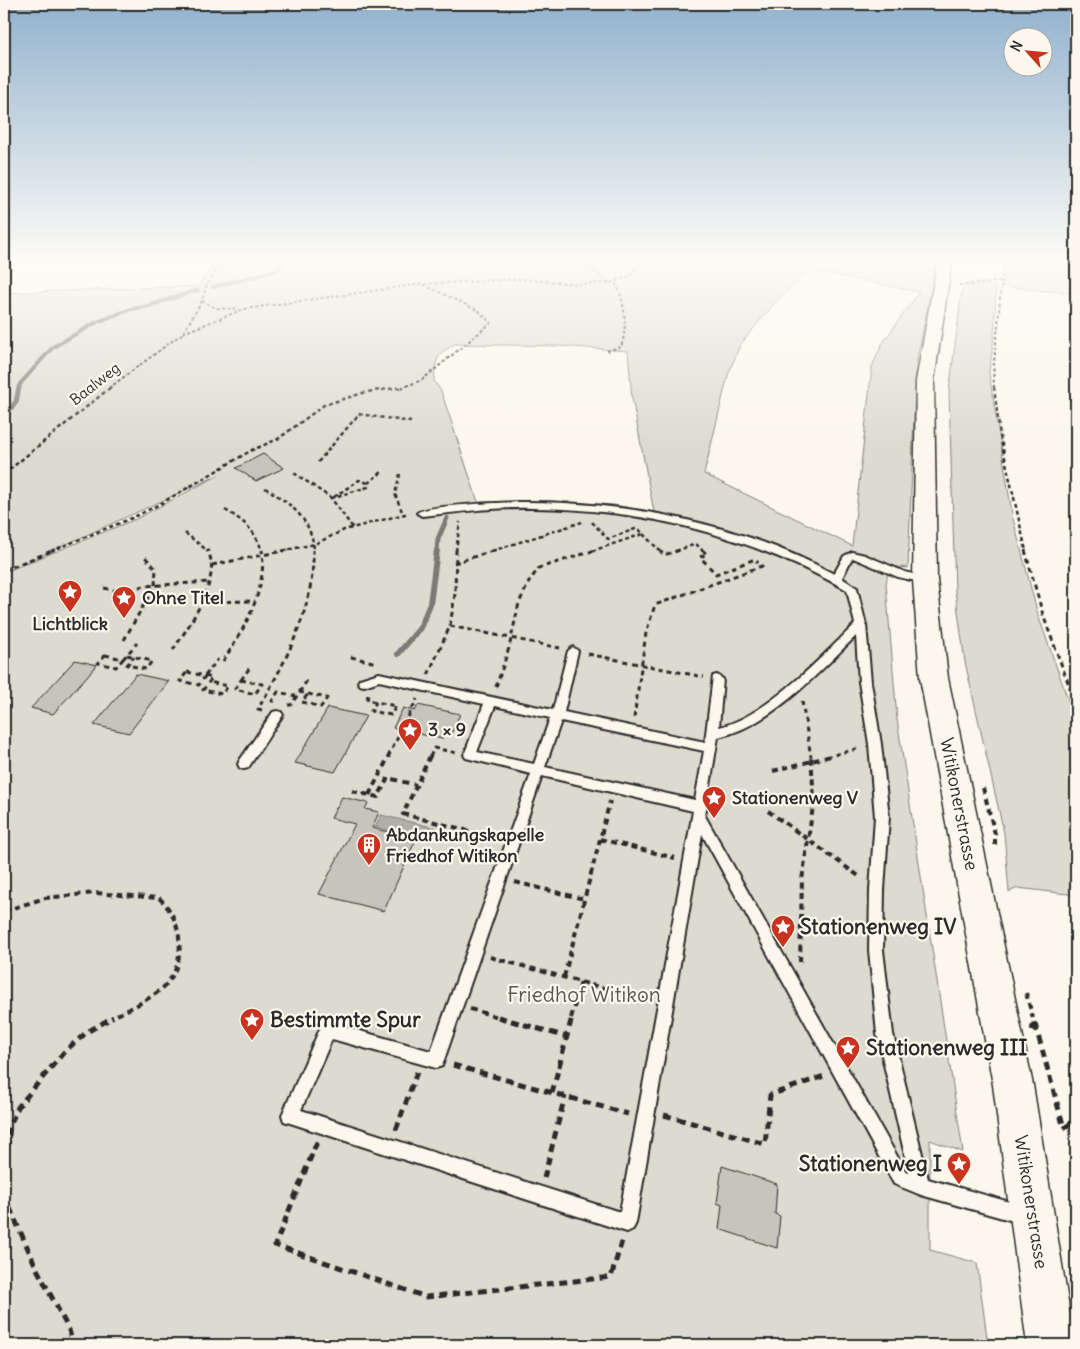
<svg xmlns="http://www.w3.org/2000/svg" width="1080" height="1349" viewBox="0 0 1080 1349" font-family="Delius,sans-serif">
<style>
.green{fill:#dddad0;stroke:#84827e;fill-rule:evenodd}
.water{fill:#b1afa7;stroke:#7b7a75}
.lines{fill:none;stroke-linecap:round;stroke-linejoin:round}
.stream-far2{stroke:#7b7a75;stroke-width:4}
.stream-far1{stroke:#7b7a75;stroke-width:5}
.stream{stroke:#7b7a75;stroke-width:6}
.building{fill:#c7c4bc;stroke:#2b2b2b}
.lane-casing{stroke:#2b2b2b;stroke-width:4}
.secondary-casing{stroke:#2b2b2b;stroke-width:3}
.path-far4{stroke:#2b2b2b;stroke-width:2;stroke-dasharray:3 2.5;stroke-linecap:butt}
.path-far3{stroke:#2b2b2b;stroke-width:2.5;stroke-dasharray:4 3;stroke-linecap:butt}
.path-far2{stroke:#2b2b2b;stroke-width:3;stroke-dasharray:5 4;stroke-linecap:butt}
.path-far1{stroke:#2b2b2b;stroke-width:4;stroke-dasharray:6 4.5;stroke-linecap:butt}
.path{stroke:#2b2b2b;stroke-width:5;stroke-dasharray:8 5.5;stroke-linecap:butt}
.lane{fill:#fbf7ec;fill-rule:evenodd}
.secondary{fill:#fbf7ec;fill-rule:evenodd}
.labels{text-anchor:middle;stroke-width:4.5;stroke-linejoin:round;paint-order:stroke}
.far-street-label{font-size:15px;fill:#2b2b2b;stroke:#fbf7ec}
.poi-label{font-size:18px;font-weight:bold;fill:#2b2b2b;stroke:#fbf7ec;text-anchor:start}
.street-label{font-size:18px;fill:#2b2b2b;stroke:#fbf7ec}
.near-poi-label{font-size:21px;font-weight:bold;fill:#2b2b2b;stroke:#fbf7ec;text-anchor:start}
.near-park-label{font-size:21px;fill:#585754;stroke:#fbf7ec}
</style>
<rect width="100%" height="100%" fill="#fbf7ec"/>
<filter id="ink" filterUnits="userSpaceOnUse"><feTurbulence type="fractalNoise" baseFrequency=".02" numOctaves="2"/><feDisplacementMap in="SourceGraphic" scale="10" xChannelSelector="R" yChannelSelector="G"/><feConvolveMatrix kernelMatrix="1 2 1 2 8 2 1 2 1" color-interpolation-filters="sRGB"/></filter>
<g filter="url(#ink)">
<path class="green" d="M217,259H779L813,266L820,259H937L916,364L908,568L889,566L886,584L897,719L963,1152L930,1140V1250L977,1263L988,1345H4V293L198,286ZM808,270L919,292L882,344L872,367L852,546L704,474L728,375L740,345L773,305ZM455,344L560,346L628,351L632,398L654,512L614,505L552,501L478,502L441,391L434,381C436,360 435,355 455,344ZM219,475L136,519L5,572Z
M1010,259H1076V294L1002,286Z
M983,284L996,287L994,337L989,373L1013,519L1038,615L1076,722V895L1018,888L1009,892L1004,833L965,662L955,590L949,392L962,290L965,286Z"/>
<path class="water" d="M381,815L436,828L430,841L375,827Z"/>
<g class="lines">
<path class="stream-far2" d="M213,287L278,270L283,259
M19,388L20,384L53,347L97,322L131,309L145,307L198,290"/>
<path class="stream-far1" d="M4,416L16,402L19,387
M437,551L438,539L447,518"/>
<path class="stream" d="M398,654L420,628L430,604L437,550"/>
</g>
<path class="building" d="M263,454L284,468L256,481L236,468Z
M75,660L97,665L53,714L31,708Z
M136,674L169,681L129,733L94,725Z
M418,705L460,714L452,732L447,730L442,739L393,728L403,708L415,711Z
M328,708L366,716L335,772L295,763Z
M342,797L368,803L365,809L379,812L372,828L416,839L384,911L319,894L355,824L331,818Z
M722,1166L777,1184L775,1214L780,1216L777,1248L719,1229L722,1205L717,1203Z"/>
<g class="lines">
<defs>
<path id="lane" d="M518,502C626,501 739,523 834,574L844,556L852,552L865,555L905,572L929,578L930,580L929,582L925,583L898,577L853,558L851,560L842,578L857,588L866,625L871,682L881,744L889,817L884,890L883,950L893,1034L928,1179L1024,1206L1030,1209L1033,1215L1030,1221L1024,1224L921,1195L894,1184L702,834L636,1223L633,1229L627,1232L284,1121L282,1115L322,1024L328,1022L431,1051L531,774L466,758L464,755L484,704L379,681L364,686L360,685L358,682L360,679L379,673L553,710L568,651L573,647L578,651L564,712L705,742L713,676L717,675L723,679L719,727C764,718 823,656 855,624L847,590C747,535 646,509 532,508C495,507 458,512 422,516L417,513C427,505 501,503 518,502ZM856,636L859,682L869,744L875,817L870,890L869,950L877,1034L909,1173L906,1172L705,816L718,737C771,726 819,672 856,636ZM495,706L550,718L534,764L477,752ZM561,721L704,751L695,800L545,767ZM542,776L693,811L620,1212L301,1110L332,1039L436,1068L442,1066Z
M277,711L281,712L283,715L281,718L248,768L244,769L240,768L238,764L240,760L273,712Z"/>
<path id="secondary" d="M938,259H952L934,381L937,580L948,678L1033,1085L1075,1345H1027L993,1085L920,678L913,580L916,381Z"/>
</defs>
<use href="#lane" class="lane-casing"/>
<use href="#secondary" class="secondary-casing"/>
<path class="path-far4" d="M585,264L609,283
M959,285L1000,282
M202,301L216,308L239,309
M183,333L244,309L422,284L521,279L577,284L610,283L630,276L641,259
M607,351L621,347C628,327 625,300 615,282
M109,388L183,333L202,301L206,287L225,259
M401,388L422,380L491,323L479,311L422,284
M994,388C992,366 996,347 998,325C1000,302 1000,281 1006,259"/>
<path class="path-far3" d="M994,387L1000,436L1026,551
M318,462L359,414L411,422
M294,473L331,498L353,528
M4,474L111,387
M400,474L395,494L403,514
M265,488C289,502 313,520 314,551
M334,497L359,480L368,483
M331,498L368,487V483L382,472
M225,510C244,521 255,530 262,551
M592,522L608,539L638,528
M185,533L208,551
M643,534L660,551
M51,551L132,518L160,504L252,450L278,439L324,405L366,392L404,387
M282,551L315,544L344,530L409,513
M456,551L460,522
M492,551L582,522
M592,551L643,534L638,528
M676,551L696,544L703,551"/>
<path class="path-far2" d="M659,550L664,555L680,550
M702,550L707,554L700,557L716,574L755,559
M1025,550L1043,615L1076,704
M454,563L496,550
M212,565L288,550
M4,570L54,550
M104,588L122,592L144,586L209,582
M200,602L255,601
M450,626L560,648
M124,640L155,585L156,569L145,557
M173,650C188,627 224,577 207,550
M588,654L704,677
M105,655L123,659L116,667L98,663Z
M127,655L152,661L146,669L127,665L134,657
M351,657L377,663
M123,659L137,643
M223,661C245,628 267,590 262,550
M187,672L205,676L199,685L180,681Z
M428,675L450,626L455,594L456,550
M205,676L212,678L203,690L222,694L228,686L209,682
M205,676L218,659
M241,680L262,684L255,694L235,689Z
M241,680L251,666
M496,687L509,648L519,603L530,580L539,568L596,550
M299,692L327,698L321,707L302,702L308,694
M368,695L367,700L396,706L391,715L371,711L376,702
M274,701H272L278,692L296,696
M802,701L811,757
M288,705H291L308,679
M262,710L258,709C286,661 315,607 313,550
M634,718L646,633L655,605L762,566L756,561
M388,757L417,699
M430,757L434,748L457,753
M826,757L860,748"/>
<path class="path-far1" d="M430,756L403,814L497,838
M773,771L831,756
M983,788L995,834V845
M352,791L378,797L388,778L416,785
M369,795L389,756
M768,811L860,877
M600,839L675,858
M515,882L584,899
M4,911L45,898L95,893L159,898C185,921 188,969 159,991C145,1002 127,1010 111,1018
M490,957L650,1001
M800,962L802,880L814,800L811,756
M564,977L610,801
M1026,993L1033,1018
M470,1009L502,1018
M571,1018L581,982"/>
<path class="path" d="M498,1017L567,1037
M1035,1024L1064,1128L1076,1120
M1032,1030L1034,1023L1032,1017
M453,1065L628,1114
M552,1093L572,1017
M664,1115L765,1144L770,1095L824,1076
M396,1130L417,1072
M317,1142L275,1245L426,1297L611,1277L622,1241
M4,1176L10,1125L18,1107L64,1052L87,1032L113,1017
M544,1178L565,1096
M4,1195L37,1269L69,1330L73,1345"/>
<use href="#lane" class="lane"/>
<use href="#secondary" class="secondary"/>
</g>
</g>
<linearGradient id="sky" x2="0" y2="1"><stop stop-color="#92b2ce"/><stop offset="0.58" stop-color="#fdfbf6"/><stop offset="1" stop-color="#fdfbf6" stop-opacity="0"/></linearGradient>
<rect width="1080" height="448" fill="url(#sky)"/>
<defs>
<symbol id="sight-pin" viewBox="-11 -11 22 30"><path d="M0 17L-7.5 6A9.5 9.5 0 1 1 7.5 6Z" fill="#c8321e" stroke="#fbf7ec"/><path d="M0-6L1.8-2.2L6-1.7L2.9 1.2L3.7 5.4L0 3.3L-3.7 5.4L-2.9 1.2L-6-1.7L-1.8-2.2Z" fill="#fff"/></symbol>
<symbol id="building-pin" viewBox="-11 -11 22 30"><path d="M0 17L-7.5 6A9.5 9.5 0 1 1 7.5 6Z" fill="#c8321e" stroke="#fbf7ec"/><path d="M-4-6H4V6H1V3H-1V6H-4ZM-2.5-4.3h1.7v1.8h-1.7ZM.8-4.3h1.7v1.8H.8ZM-2.5-1h1.7V.8h-1.7ZM.8-1h1.7V.8H.8Z" fill="#fff"/></symbol>
</defs>
<g fill-rule="evenodd">
<use href="#sight-pin" x="56" y="578" width="28" height="38"/>
<use href="#sight-pin" x="110" y="584" width="28" height="38"/>
<use href="#sight-pin" x="396" y="716" width="28" height="38"/>
<use href="#sight-pin" x="700" y="784" width="28" height="38"/>
<use href="#building-pin" x="355" y="831" width="28" height="38"/>
<use href="#sight-pin" x="769" y="913" width="28" height="38"/>
<use href="#sight-pin" x="238" y="1006" width="28" height="38"/>
<use href="#sight-pin" x="834" y="1034" width="28" height="38"/>
<use href="#sight-pin" x="945" y="1150" width="28" height="38"/>
</g>
<g class="labels">
<g class="far-street-label">
<text transform="translate(95 384) rotate(-38)" y="5">Baalweg</text>
</g>
<g class="poi-label">
<text x="142" y="604">Ohne Titel</text>
<text x="70" y="630" text-anchor="middle">Lichtblick</text>
<text x="428" y="736">3 × 9</text>
<text x="732" y="804">Stationenweg V</text>
<text x="386" y="841">Abdankungskapelle<tspan x="386" dy="21">Friedhof Witikon</tspan></text>
</g>
<g class="street-label">
<text transform="translate(959 804) rotate(79)" y="6">Witikonerstrasse</text>
<text transform="translate(1031 1202) rotate(81)" y="6">Witikonerstrasse</text>
</g>
<g class="near-poi-label">
<text x="800" y="934">Stationenweg IV</text>
<text x="270" y="1027">Bestimmte Spur</text>
<text x="866" y="1055">Stationenweg III</text>
<text x="942" y="1171" text-anchor="end">Stationenweg I</text>
</g>
<g class="near-park-label">
<text x="584" y="1002">Friedhof Witikon</text>
</g>
</g>
<rect width="1080" height="1349" fill="none" stroke="#fbf7ec" stroke-width="20"/>
<rect x="10" y="10" width="1060" height="1329" fill="none" stroke="#2b2b2b" stroke-width="2" filter="url(#ink)"/>
<g transform="translate(1028 52) rotate(297)"><circle r="24" fill="#fbf7ec" stroke="#a8a59f"/>
<path d="M0-4L9 19L0 12L-9 19Z" fill="#c8321e"/>
<text y="-8" font-size="14" font-weight="bold" text-anchor="middle" fill="#2b2b2b">N</text>
</g>
</svg>
